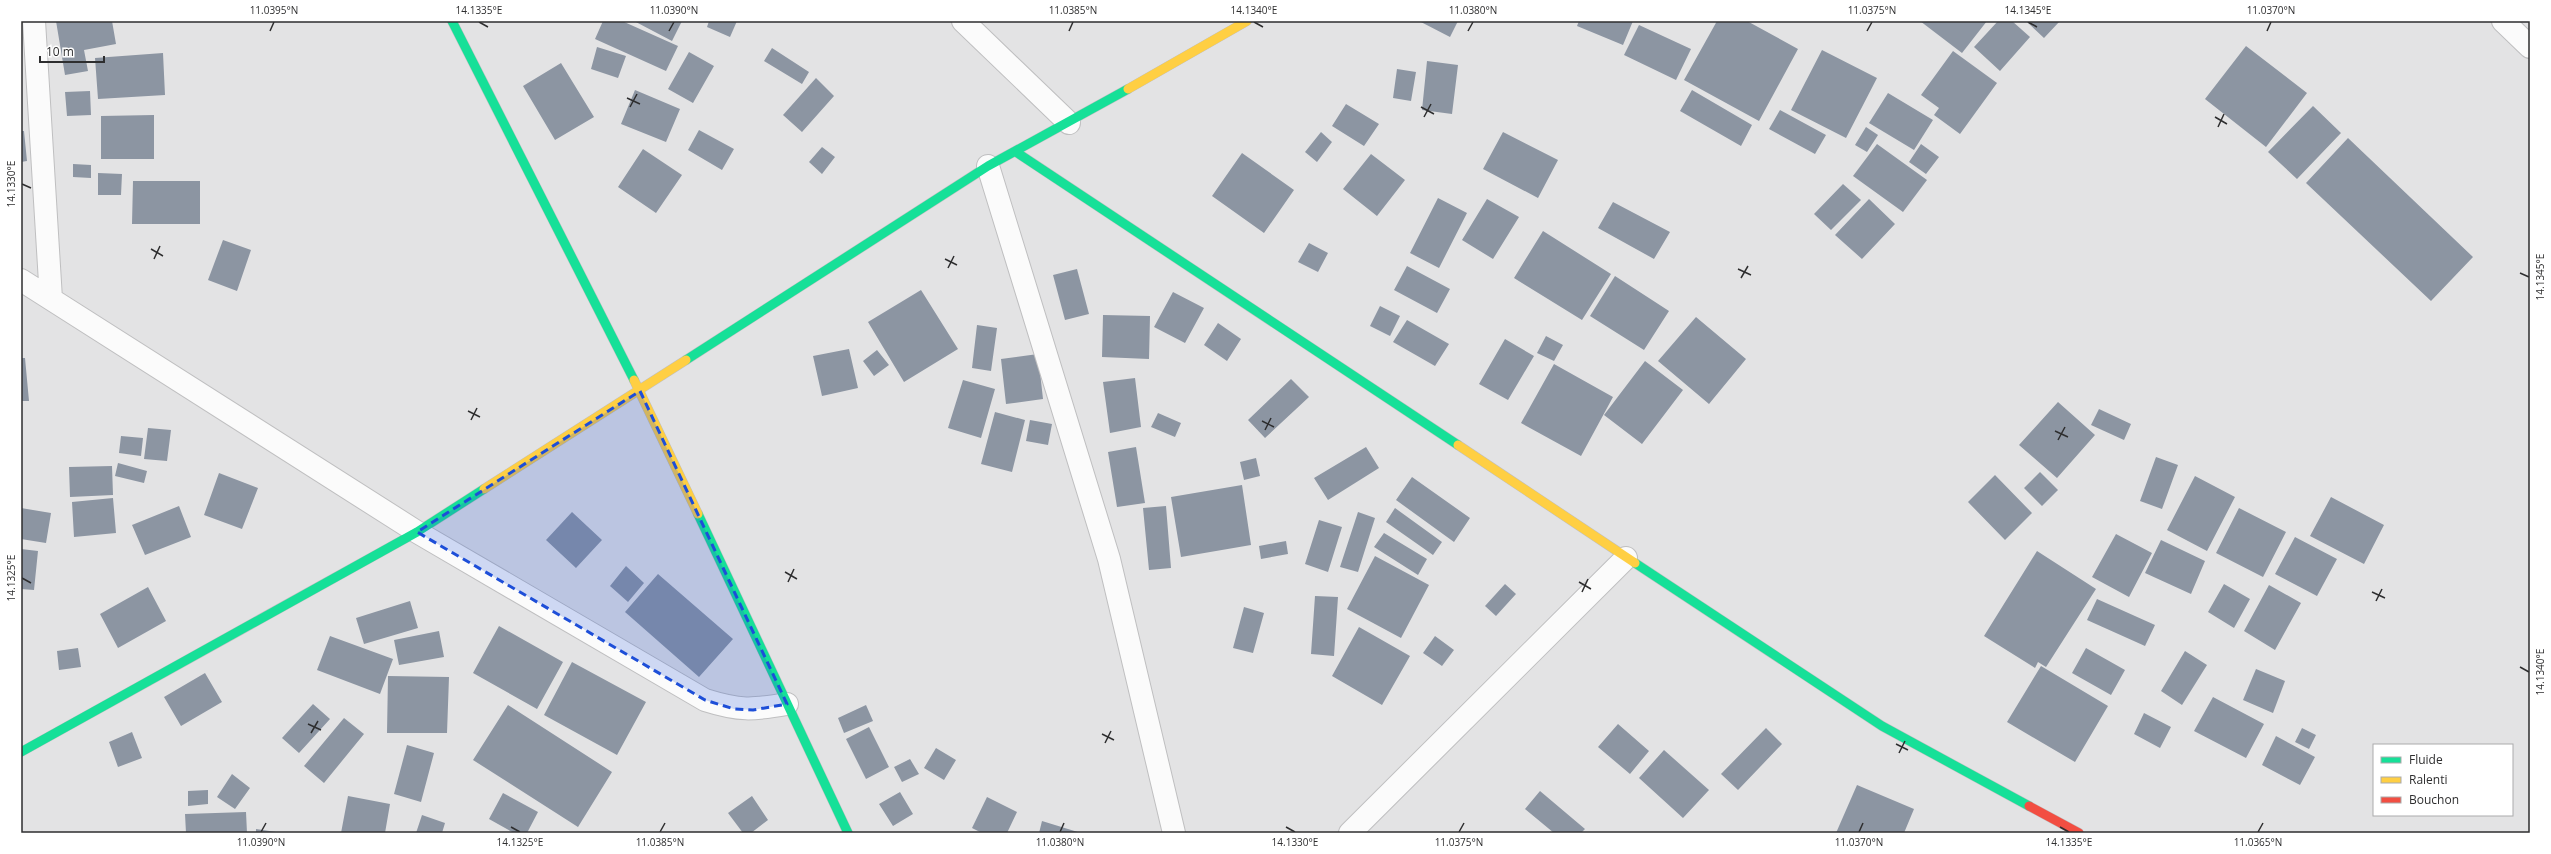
<svg xmlns="http://www.w3.org/2000/svg" width="2551" height="854" viewBox="0 0 2551 854" font-family="'Open Sans',sans-serif">
<style>
.building{fill:#8c95a2}
.lines{fill:none;stroke-linecap:round;stroke-linejoin:round}
.street-casing{stroke:#bfbfc0;stroke-width:24}
.fast-casing{stroke:#bfbfc0;stroke-width:10}
.slow-casing{stroke:#bfbfc0;stroke-width:10}
.jam-casing{stroke:#bfbfc0;stroke-width:10}
.street{stroke:#fbfbfb;stroke-width:22}
.fast{stroke:#16e098;stroke-width:9}
.slow{stroke:#ffcf43;stroke-width:9}
.jam{stroke:#f24e42;stroke-width:9}
.marked{fill:#1d4ed8;fill-opacity:0.2;stroke:#1d4ed8;stroke-width:3;stroke-dasharray:8 5;stroke-linejoin:round}
.ticks{fill:none;stroke:#2e2e2f;stroke-width:1.5}
.neatline{fill:none;stroke:#2e2e2f;stroke-width:1.5}
.ticks-label{font-size:10px;text-anchor:middle;fill:#2e2e2f}
</style>
<rect width="100%" height="100%" fill="#e3e3e4"/>
<path class="building" d="M56,21H112L116,44L84,50L88,71L65,75Z
M603,21H622L678,46L666,71L595,39Z
M634,21H682L672,41Z
M709,21H737L730,37L707,27Z
M1419,21H1458L1450,37Z
M1579,21H1633L1623,45L1577,26Z
M1717,21H1747L1798,49L1759,121L1684,80Z
M1920,21H1987L1962,53Z
M1998,21H2012L2030,37L2000,71L1974,47Z
M2026,21H2060L2044,38Z
M1639,25L1691,49L1676,80L1624,55Z
M2246,46L2307,93L2266,147L2205,99Z
M597,47L626,56L618,78L591,69Z
M772,48L809,72L802,84L764,61Z
M1822,50L1877,78L1846,138L1791,110Z
M1953,51L1997,83L1960,134L1934,115L1939,108L1921,95Z
M689,52L714,66L693,103L668,89Z
M163,53L165,95L98,99L95,58Z
M1427,61L1458,65L1452,114L1422,110Z
M561,63L594,117L555,140L523,86Z
M1397,69L1416,72L1411,101L1393,98Z
M816,78L834,96L802,132L783,115Z
M635,90L680,109L666,142L621,124Z
M1692,90L1752,125L1741,146L1680,111Z
M90,91L91,115L67,116L65,92Z
M1888,93L1933,120L1914,150L1869,123Z
M1346,104L1379,124L1364,146L1332,126Z
M2313,106L2341,133L2297,179L2268,152Z
M1780,110L1826,135L1815,154L1769,129Z
M154,115V159H101V116Z
M1866,127L1878,135L1867,152L1855,145Z
M699,130L734,149L722,170L688,150Z
M21,131H24L27,161L21,162Z
M1321,132L1332,142L1317,162L1305,152Z
M1503,132L1558,160L1538,198L1483,169Z
M2348,138L2473,257L2431,301L2306,183Z
M1877,144L1927,180L1903,212L1853,176Z
M1921,144L1939,157L1926,174L1909,162Z
M822,147L835,157L822,174L809,162Z
M643,149L682,175L656,213L618,187Z
M1242,153L1294,190L1264,233L1212,196Z
M1371,154L1405,180L1377,216L1343,189Z
M73,164L91,165V178L73,177Z
M98,173L122,174L121,195H98Z
M133,181H200V224H132Z
M1843,184L1861,200L1831,230L1814,214Z
M1438,198L1467,213L1439,268L1410,253Z
M1487,199L1519,217L1493,259L1462,240Z
M1869,199L1895,224L1862,259L1835,235Z
M1613,202L1670,232L1654,259L1598,228Z
M1543,231L1611,274L1582,320L1514,278Z
M223,240L251,250L237,291L208,280Z
M1309,243L1328,253L1318,272L1298,262Z
M1407,266L1450,289L1437,313L1394,290Z
M1077,269L1089,314L1065,320L1053,275Z
M1615,276L1669,311L1644,350L1590,316Z
M921,290L958,349L904,382L868,322Z
M1173,292L1204,308L1185,343L1154,327Z
M1380,306L1400,316L1390,336L1370,326Z
M1103,315L1150,316L1149,359L1102,357Z
M1696,317L1746,359L1709,404L1658,361Z
M1407,320L1449,344L1435,366L1393,342Z
M1218,323L1241,339L1227,361L1204,345Z
M977,325L997,328L991,371L972,368Z
M1546,336L1563,345L1554,361L1537,353Z
M1505,339L1534,356L1508,400L1479,384Z
M849,349L858,388L822,396L813,356Z
M877,350L889,365L874,376L863,361Z
M1038,354L1043,399L1006,404L1001,359Z
M21,358H25L29,401H21Z
M1645,361L1683,390L1642,444L1604,415Z
M1554,364L1613,397L1581,456L1521,423Z
M1135,378L1141,427L1110,433L1103,382Z
M1291,379L1309,397L1265,438L1248,420Z
M963,380L995,389L981,438L948,428Z
M2058,402L2095,435L2057,478L2019,445Z
M2099,409L2131,424L2124,440L2091,425Z
M995,412L1025,420L1012,472L981,464Z
M1158,413L1181,423L1175,437L1151,427Z
M1030,420L1052,424L1048,445L1026,441Z
M148,428L171,430L167,461L144,459Z
M121,436L143,438L141,456L119,453Z
M1136,447L1145,503L1117,507L1108,452Z
M1366,447L1379,468L1328,500L1314,478Z
M2156,457L2178,465L2162,509L2140,501Z
M1256,458L1260,476L1244,480L1240,462Z
M118,463L147,471L144,483L115,476Z
M112,466L113,495L70,497L69,467Z
M2040,472L2058,490L2042,506L2024,488Z
M219,473L258,488L242,529L204,515Z
M1995,475L2032,513L2005,540L1968,502Z
M2195,476L2235,497L2207,551L2167,530Z
M1412,477L1470,518L1454,542L1396,500Z
M1242,485L1251,545L1181,557L1171,497Z
M2331,497L2384,525L2364,564L2310,536Z
M113,498L116,533L74,537L72,502Z
M179,506L191,537L145,555L132,525Z
M1166,506L1171,568L1149,570L1143,508Z
M21,508L51,513L46,543L21,539Z
M1395,508L1442,542L1433,555L1386,522Z
M2239,508L2286,532L2263,577L2216,553Z
M572,512L602,540L576,568L546,540Z
M1358,512L1375,518L1358,572L1340,567Z
M1319,520L1342,527L1328,572L1305,564Z
M1384,533L1427,559L1418,575L1374,547Z
M2116,534L2152,553L2129,597L2092,577Z
M2295,537L2337,559L2317,596L2275,574Z
M2161,540L2205,561L2191,594L2145,573Z
M1286,541L1288,554L1261,559L1259,546Z
M21,549L38,551L34,590L21,589Z
M2037,551L2096,589L2046,667L2038,662L2035,668L1984,636Z
M1375,556L1429,585L1401,638L1347,609Z
M626,566L644,583L628,602L610,586Z
M658,574L733,639L699,677L625,612Z
M1505,584L1516,594L1496,616L1485,606Z
M2224,584L2250,599L2234,628L2208,612Z
M2269,585L2301,603L2275,650L2244,631Z
M148,587L166,621L118,648L100,614Z
M1315,596L1338,597L1334,656L1311,654Z
M2097,599L2155,625L2145,646L2087,620Z
M410,601L418,628L364,644L356,618Z
M1244,607L1264,613L1253,653L1233,648Z
M499,626L563,662L537,709L473,673Z
M1359,627L1410,656L1382,705L1332,676Z
M439,631L444,657L399,665L394,640Z
M330,636L393,659L380,694L317,670Z
M1435,636L1454,650L1442,666L1423,653Z
M78,648L81,667L59,670L57,651Z
M2086,648L2125,670L2111,695L2072,673Z
M2185,651L2207,665L2182,705L2161,691Z
M572,662L646,702L617,755L544,715Z
M2041,666L2108,706L2075,762L2007,722Z
M2256,669L2285,681L2273,713L2243,700Z
M205,673L222,702L181,726L164,697Z
M388,676L449,677L447,733H387Z
M2213,697L2264,724L2246,758L2194,731Z
M313,704L330,719L299,753L282,738Z
M508,705L612,772L578,827L473,760Z
M866,705L873,721L844,733L838,718Z
M2144,713L2171,727L2160,748L2134,734Z
M344,718L364,734L324,783L304,766Z
M1618,724L1649,751L1630,774L1598,747Z
M869,727L889,767L866,779L846,739Z
M1766,728L1782,744L1738,790L1721,774Z
M2302,728L2316,735L2309,749L2295,742Z
M132,732L142,758L118,767L109,742Z
M2276,736L2315,757L2300,785L2262,765Z
M407,745L434,753L421,802L394,794Z
M936,748L956,760L944,780L924,768Z
M1664,750L1709,790L1683,818L1639,778Z
M910,759L919,774L902,782L894,767Z
M232,774L250,788L235,809L217,797Z
M1857,785L1914,809L1904,833H1836Z
M208,790V804L188,806V791Z
M1540,791L1585,829L1581,833H1554L1525,809Z
M900,792L913,814L893,826L879,804Z
M503,793L538,812L527,833H514L489,819Z
M348,796L390,804L385,833H341Z
M752,796L768,820L751,833H743L728,813Z
M987,797L1017,812L1007,833H982L972,828Z
M246,812L247,833H186L185,814Z
M422,815L445,823L442,833H416Z
M1042,821L1081,833H1039Z
M256,829L276,832V833H256Z"/>
<g class="lines">
<defs>
<path id="street" d="M34,21L51,299
M963,21L1069,123
M2503,21L2530,47
M988,166L1109,559L1174,833
M21,280L417,532L705,700C740,711 752,710 787,704
M1350,833L1626,558"/>
<path id="fast" d="M452,21L634,380
M1016,152L1458,445
M686,360L988,166L1128,89
M698,514L848,833
M1635,563L1882,726L2029,806
M21,752L417,532L484,489"/>
<path id="slow" d="M1128,89L1247,21
M634,380L698,514
M1458,445L1635,563
M484,489L686,360"/>
<path id="jam" d="M2029,806L2079,833"/>
</defs>
<use href="#street" class="street-casing"/>
<use href="#fast" class="fast-casing"/>
<use href="#slow" class="slow-casing"/>
<use href="#jam" class="jam-casing"/>
<use href="#street" class="street"/>
<use href="#fast" class="fast"/>
<use href="#slow" class="slow"/>
<use href="#jam" class="jam"/>
</g>
<path class="marked" d="M640,391L787,704L753,710L734,709L705,700L417,532Z"/>
<path class="ticks" d="M479,22L488,27M1254,22L1263,27M2028,22L2037,27M270,31L274,22M669,31L674,22M1069,31L1073,22M1468,31L1473,22M1867,31L1872,22M2267,31L2271,22M627,98L640,104M630,107L637,94M1421,107L1434,114M1424,117L1431,104M2215,117L2227,124M2218,127L2224,114M22,184L31,188M151,249L163,256M154,259L160,246M945,259L957,265M948,268L954,256M1738,269L1751,275M2520,273L2529,277M1741,278L1748,266M468,411L480,417M471,420L477,408M1262,421L1274,427M1265,430L1271,418M2055,431L2068,437M2058,440L2065,427M785,572L797,579M22,578L31,583M788,582L794,569M1579,582L1591,589M1582,592L1588,579M2372,592L2385,598M2376,601L2382,589M2520,667L2529,672M308,724L321,730M311,733L318,721M1102,734L1114,740M1105,743L1111,731M1896,744L1908,750M1899,753L1905,741M511,827L520,832M1286,827L1295,832M2060,827L2069,832M261,832L266,823M660,832L665,823M1060,832L1064,823M1459,832L1464,823M1859,832L1863,823M2258,832L2263,823"/>
<rect width="2551" height="854" fill="none" stroke="#ffffff" stroke-width="44"/>
<rect x="2373" y="744" width="140" height="72" fill="#ffffff" stroke="#ababac"/>
<rect x="2381" y="757" width="20" height="6" fill="#16e098" stroke="#ababac"/>
<text x="2409" y="764" font-size="12" fill="#2e2e2f">Fluide</text>
<rect x="2381" y="777" width="20" height="6" fill="#ffcf43" stroke="#ababac"/>
<text x="2409" y="784" font-size="12" fill="#2e2e2f">Ralenti</text>
<rect x="2381" y="797" width="20" height="6" fill="#f24e42" stroke="#ababac"/>
<text x="2409" y="804" font-size="12" fill="#2e2e2f">Bouchon</text>
<path d="M40 56v6h64v-6" fill="none" stroke="#2e2e2f" stroke-width="2"/>
<text x="46" y="56" font-size="12" fill="#2e2e2f" stroke="#ffffff" stroke-width="3" paint-order="stroke">10 m</text>
<rect x="22" y="22" width="2507" height="810" class="neatline"/>
<g class="ticks-label">
<text x="274" y="14">11.0395°N</text>
<text x="479" y="14">14.1335°E</text>
<text x="674" y="14">11.0390°N</text>
<text x="1073" y="14">11.0385°N</text>
<text x="1254" y="14">14.1340°E</text>
<text x="1473" y="14">11.0380°N</text>
<text x="1872" y="14">11.0375°N</text>
<text x="2028" y="14">14.1345°E</text>
<text x="2271" y="14">11.0370°N</text>
<text transform="translate(11 184) rotate(-90)" y="4">14.1330°E</text>
<text transform="translate(2540 277) rotate(-90)" y="4">14.1345°E</text>
<text transform="translate(11 578) rotate(-90)" y="4">14.1325°E</text>
<text transform="translate(2540 672) rotate(-90)" y="4">14.1340°E</text>
<text x="261" y="846">11.0390°N</text>
<text x="520" y="846">14.1325°E</text>
<text x="660" y="846">11.0385°N</text>
<text x="1060" y="846">11.0380°N</text>
<text x="1295" y="846">14.1330°E</text>
<text x="1459" y="846">11.0375°N</text>
<text x="1859" y="846">11.0370°N</text>
<text x="2069" y="846">14.1335°E</text>
<text x="2258" y="846">11.0365°N</text>
</g>
</svg>
